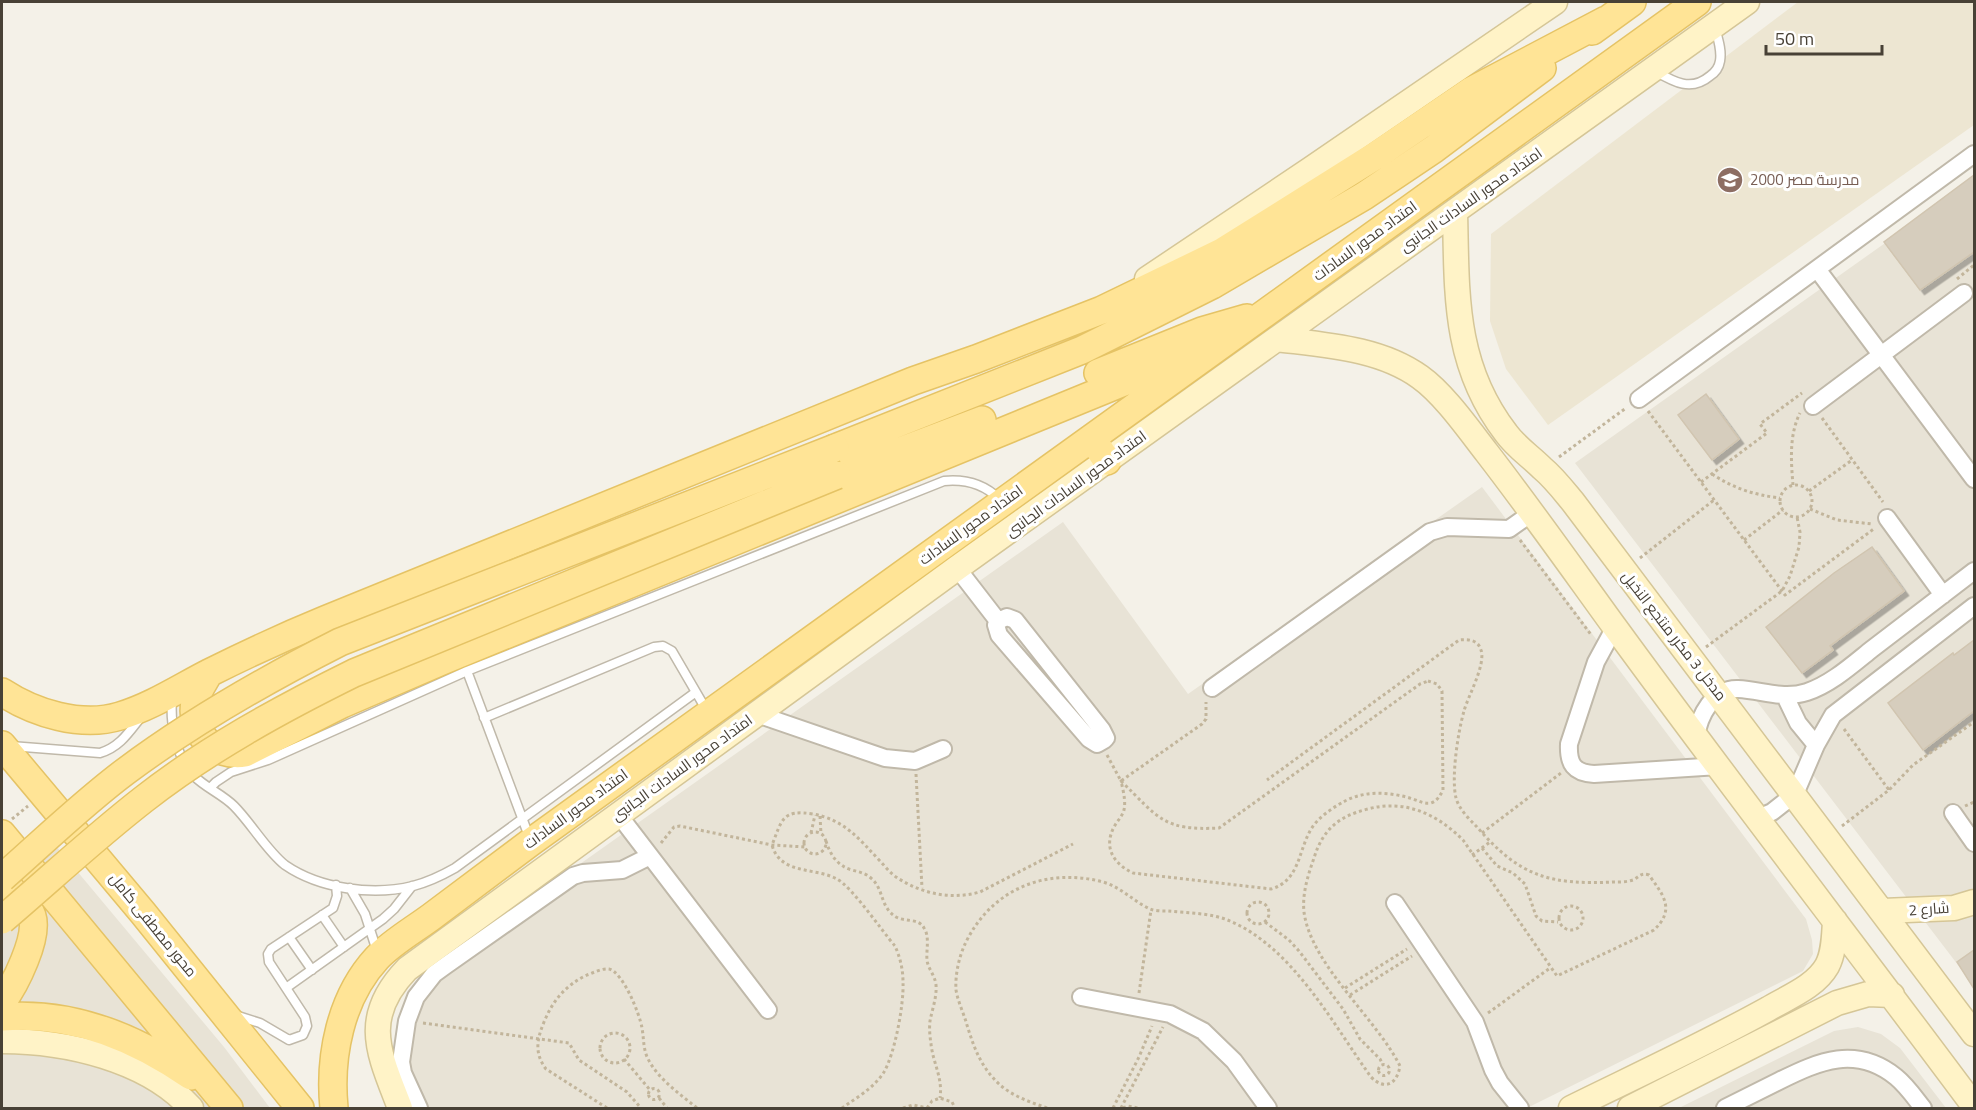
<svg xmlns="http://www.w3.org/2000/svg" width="1976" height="1110" viewBox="0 0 1976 1110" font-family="'Titillium Web',Cairo,sans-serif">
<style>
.residential{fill:#e8e3d6}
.education{fill:#ede6d2}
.building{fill:#d6cdbd;stroke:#d1c5b0;stroke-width:1.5;filter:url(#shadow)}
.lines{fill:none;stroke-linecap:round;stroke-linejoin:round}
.lane-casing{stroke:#c0b9aa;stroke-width:11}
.street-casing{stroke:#c0b9aa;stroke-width:20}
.secondary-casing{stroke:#d5c697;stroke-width:27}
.primary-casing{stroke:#e5c365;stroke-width:30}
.path{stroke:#c2b59b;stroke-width:3;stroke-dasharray:3 3;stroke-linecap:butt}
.lane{stroke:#fff;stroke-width:8}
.street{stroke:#fff;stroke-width:16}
.secondary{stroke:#fff3c7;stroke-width:24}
.primary{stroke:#ffe496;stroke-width:27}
.primary-bridge-casing{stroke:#e5c365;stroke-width:30;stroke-linecap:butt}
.primary-bridge{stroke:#ffe496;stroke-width:27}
.labels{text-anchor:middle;stroke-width:6;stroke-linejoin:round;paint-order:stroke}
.education-label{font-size:15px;fill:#785e54;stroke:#fff;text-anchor:start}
.street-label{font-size:15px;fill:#484136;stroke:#fff}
</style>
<defs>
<filter id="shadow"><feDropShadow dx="4.5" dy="4.5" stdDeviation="0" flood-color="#0004"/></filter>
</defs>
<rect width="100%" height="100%" fill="#f4f1e8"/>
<path class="residential" d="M1974,180V986L1575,463Z
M1482,487L1806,919L1812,940L1813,954L1803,971L1527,1108H416L396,1052V1028L403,1005L416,985L433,968L1063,522L1188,694Z
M56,846L224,1047L270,1108H2V893Z
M1858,1027L1881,1034L1900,1048L1946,1108H1679L1834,1031Z"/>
<path class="education" d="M1798,2H1974V125L1548,425L1506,369L1490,321L1491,234Z"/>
<path class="building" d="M1974,175V252L1920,290L1884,242Z
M1706,394L1739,439L1712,460L1678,415Z
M1872,547L1904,591L1830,646L1833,650L1802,673L1766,627L1834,573Z
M1974,640V711L1923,750L1888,703L1953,653L1954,655Z
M1974,950V989L1957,962Z"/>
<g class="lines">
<defs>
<path id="lane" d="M1655,71C1674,82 1691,92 1710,76C1716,72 1719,67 1720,61C1722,50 1718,39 1715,28
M467,671L530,839
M172,699C170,724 176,757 194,776C206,788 222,794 234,806C251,823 267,851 285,865C320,889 373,896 413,886C428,882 441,876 455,868L696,692
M484,718L654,647L663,646L672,651L707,711
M11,746L100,753C120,747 129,732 141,717
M210,788L216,782L231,772L268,760L467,671L944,481C965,479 984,484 999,499
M350,888L365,914L377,951
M322,915L344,947
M289,937L312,970
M286,988L383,919L394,909L412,886
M235,1015L260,1023L289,1040L303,1035L307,1026L305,1017L269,962L268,954L271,949L333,908L337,896L336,885"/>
<path id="street" d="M1817,269L1974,479
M1639,399L1974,154
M1813,406L1964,293
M1887,518L1943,595
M957,568L998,621
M1007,617L1015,620L1102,730L1106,738L1104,740L1097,744L1089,739L999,635L996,625L998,621Z
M1615,627L1596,662L1569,744C1568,764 1574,773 1594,774L1719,766
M1212,688L1430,532L1447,527L1509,529L1533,512
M1785,696L1798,723L1816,745
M757,714L885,758L915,761L943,749
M1696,737C1699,716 1713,688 1738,689C1762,690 1783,700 1807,692C1831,684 1852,665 1872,649C1906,623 1940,597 1974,571
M1953,813L1974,843
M618,814L768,1010
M1758,818L1772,812L1795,794L1816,745L1833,715L1974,606
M1395,903L1475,1022L1493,1070L1500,1083L1520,1108
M1081,997L1170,1014L1203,1031L1234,1061L1268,1108
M419,1108L403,1073L401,1062L407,1021L416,997L434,974L445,966L573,876L583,873L622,870L650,856
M1725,1108C1743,1099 1761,1090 1779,1081C1819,1061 1856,1045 1896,1077C1907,1086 1915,1098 1923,1108"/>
<path id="secondary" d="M1455,211C1457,293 1453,364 1506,433C1516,447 1530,456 1542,468C1554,478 1563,490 1573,502L1974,1034
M1147,279L1311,169L1555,2
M1277,339C1325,345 1380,348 1420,377C1444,394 1469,430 1487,453C1531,510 1572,568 1614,626C1732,788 1855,946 1974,1106
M1883,911L1954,908L1974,902
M2,1041C65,1041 147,1059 191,1108
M400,1108C379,1053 360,1018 407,969L957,568L1747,2
M1571,1108C1636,1076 1703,1045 1768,1009C1788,997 1815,987 1827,966C1834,953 1834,936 1835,921
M1630,1108L1837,1003L1868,994L1892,995"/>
<path id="primary" d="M1592,31L1632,2
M1098,373L1202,331L1247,318
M1092,438L1107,461
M835,448L1082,350L1212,285L1364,196L1434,149L1542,68
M837,475L982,420
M209,673C204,682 197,691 195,702C189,733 215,758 245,753L342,704L444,660L1131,379L1187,362
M2,692C34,713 81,728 120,716C153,706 181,687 211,672C249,653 286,636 325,620L913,381L976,359L1102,310L1222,252L1375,156L1471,91L1606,20
M2,745L143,913L300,1108
M2,834L229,1108
M2,880C11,891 27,902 32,916C39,937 15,985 2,1002
M2,1017C71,1011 135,1037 191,1076
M334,1108C329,1057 340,998 377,958C393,941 417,928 435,914C467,890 499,866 531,842L1697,2"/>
</defs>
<use href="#lane" class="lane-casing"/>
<use href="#street" class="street-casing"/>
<use href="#secondary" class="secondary-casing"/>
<use href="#primary" class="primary-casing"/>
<path class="path" d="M1957,279L1974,265
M1648,411L1785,595L1875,528
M1822,418L1883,502
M1559,457L1626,408
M1712,474C1733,488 1754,495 1780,498
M1701,482L1767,433L1760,424L1802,393
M1780 501a16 16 0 1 1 32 0a16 16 0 1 1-32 0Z
M1793,485C1791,461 1789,435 1800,413
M1809,491L1852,460
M1810,509L1837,520L1872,524
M1520,540L1592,636
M1744,540L1783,510
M1640,558L1714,500
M1706,647L1782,591L1790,576L1799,547L1800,532L1797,517
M1428,681L1437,684L1442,691L1443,790C1440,796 1437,801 1431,803C1424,804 1419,801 1413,799C1391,792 1366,790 1345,801C1332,808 1317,818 1310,831C1298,853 1299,881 1271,889L1133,873C1114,864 1103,848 1114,827C1117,821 1122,817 1124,810C1126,801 1123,790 1121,781C1159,818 1163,831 1219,828L1420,684Z
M1844,729L1889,790
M1107,755L1121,781L1202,724L1206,719V702
M916,774L922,888
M1965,806L1974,802
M820,816L821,834
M12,819L28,806
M1842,826L1889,790L1913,765L1974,722
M804 843a11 11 0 1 1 22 0a11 11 0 1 1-22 0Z
M811,833L815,815
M1482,833L1561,773
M826,841C830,854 837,866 852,870C859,872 866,873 872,879C884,890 880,907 896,917C905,922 919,918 924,928C930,937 926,950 927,960C928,969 935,975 936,985C937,997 932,1010 930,1021C929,1029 930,1037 931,1044C933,1063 943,1078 940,1098
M661,843L674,827L680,826L772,845L805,847
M1482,848L1497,866L1513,873L1525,884L1536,916L1542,921L1558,922
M1472,855L1490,842
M1247 913a11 11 0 1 1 22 0a11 11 0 1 1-22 0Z
M1559 918a12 12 0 1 1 24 0a12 12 0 1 1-24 0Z
M1265,922L1289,940L1299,951L1343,1009L1360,1039L1380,1059L1383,1065
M1345,988L1407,949
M1139,993L1151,910
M1350,995L1412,956
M1488,1013L1550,968
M423,1023L569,1043L579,1060L627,1092L641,1108
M600 1048a15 15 0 1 1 30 0a15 15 0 1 1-30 0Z
M624,1059L650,1090
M1378.5 1070a5.5 5.5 0 1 1 11 0a5.5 5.5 0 1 1-11 0Z
M648.5 1094a5.5 5.5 0 1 1 11 0a5.5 5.5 0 1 1-11 0Z
M659,1098L667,1108
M607,1108L546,1069C534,1053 537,1039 544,1022C553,1000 566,985 587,975C593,973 602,968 609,969C623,972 640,1015 642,1028C644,1039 643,1049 648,1059C659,1080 680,1094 697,1108
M842,1108C856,1098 874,1088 884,1072C895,1053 904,1004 903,982C903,969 900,957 895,946C882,931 852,887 837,879C815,867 780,875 772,845C782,820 782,809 813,814C845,820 859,839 880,861C885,866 890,873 896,877C922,894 951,900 980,892L1073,844
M903,1108L913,1105L927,1108
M927,1108L932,1101L940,1098L952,1102L955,1108
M1047,1108C1030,1102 1012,1096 999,1084C981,1067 974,1048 967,1025C964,1014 958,1002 956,990C955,975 959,956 966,942C992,889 1046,867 1103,882C1121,887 1133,901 1150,909C1155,911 1162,911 1168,911C1188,913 1212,913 1230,921C1293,948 1333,1024 1371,1077C1385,1091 1397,1084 1400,1066C1376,1018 1311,965 1304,912C1302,894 1308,875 1314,858C1323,829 1339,816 1368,809C1405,799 1437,814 1463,840L1557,976L1654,930C1676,909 1663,895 1649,875C1641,872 1639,877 1633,880C1627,882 1620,882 1614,882C1550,885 1520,877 1477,827C1469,819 1459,809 1456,798C1451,777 1458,732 1464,711C1468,696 1486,665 1481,650C1478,640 1469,639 1459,640L1267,780
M1113,1108L1139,1057L1152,1026
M1121,1108L1163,1027
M1123,1108L1128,1106L1138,1108"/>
<use href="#lane" class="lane"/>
<use href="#street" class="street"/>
<use href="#secondary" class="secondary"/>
<use href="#primary" class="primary"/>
<defs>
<path id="primary-bridge" d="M2,878C42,843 83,803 126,771C193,721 265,680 340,642L835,448
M2,920C49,880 95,837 144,799C208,749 281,709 354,673L837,475"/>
</defs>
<use href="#primary-bridge" class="primary-bridge-casing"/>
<use href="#primary-bridge" class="primary-bridge"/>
</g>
<defs>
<symbol id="school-disc" viewBox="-11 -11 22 22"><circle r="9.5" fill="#8d6e63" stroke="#fff"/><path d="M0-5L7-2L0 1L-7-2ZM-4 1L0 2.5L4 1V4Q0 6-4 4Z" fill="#fff"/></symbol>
</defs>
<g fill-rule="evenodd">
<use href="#school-disc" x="1715" y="165" width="30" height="30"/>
</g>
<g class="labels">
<g class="education-label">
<text x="1750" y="185">مدرسة مصر 2000</text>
</g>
<g class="street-label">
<text transform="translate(1471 200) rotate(-35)" y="5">امتداد محور السادات الجانبى</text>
<text transform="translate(1365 241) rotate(-36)" y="5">امتداد محور السادات</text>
<text transform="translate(1076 484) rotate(-36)" y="5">امتداد محور السادات الجانبى</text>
<text transform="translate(971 525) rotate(-36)" y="5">امتداد محور السادات</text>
<text transform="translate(1674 636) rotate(52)" y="5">مدخل 3 مكرر منتجع النخيل</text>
<text transform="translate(682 768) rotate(-36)" y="5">امتداد محور السادات الجانبى</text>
<text transform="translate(576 809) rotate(-36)" y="5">امتداد محور السادات</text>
<text transform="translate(1929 909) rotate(-4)" y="5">شارع 2</text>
<text transform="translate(153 925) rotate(51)" y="5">محور مصطفى كامل</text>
</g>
</g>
<rect width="1976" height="1110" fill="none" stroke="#484136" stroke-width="6"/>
<path d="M1766 45v9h116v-9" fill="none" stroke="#484136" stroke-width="3"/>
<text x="1775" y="45" font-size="18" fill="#484136" stroke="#ffffff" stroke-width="4.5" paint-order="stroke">50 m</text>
</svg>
